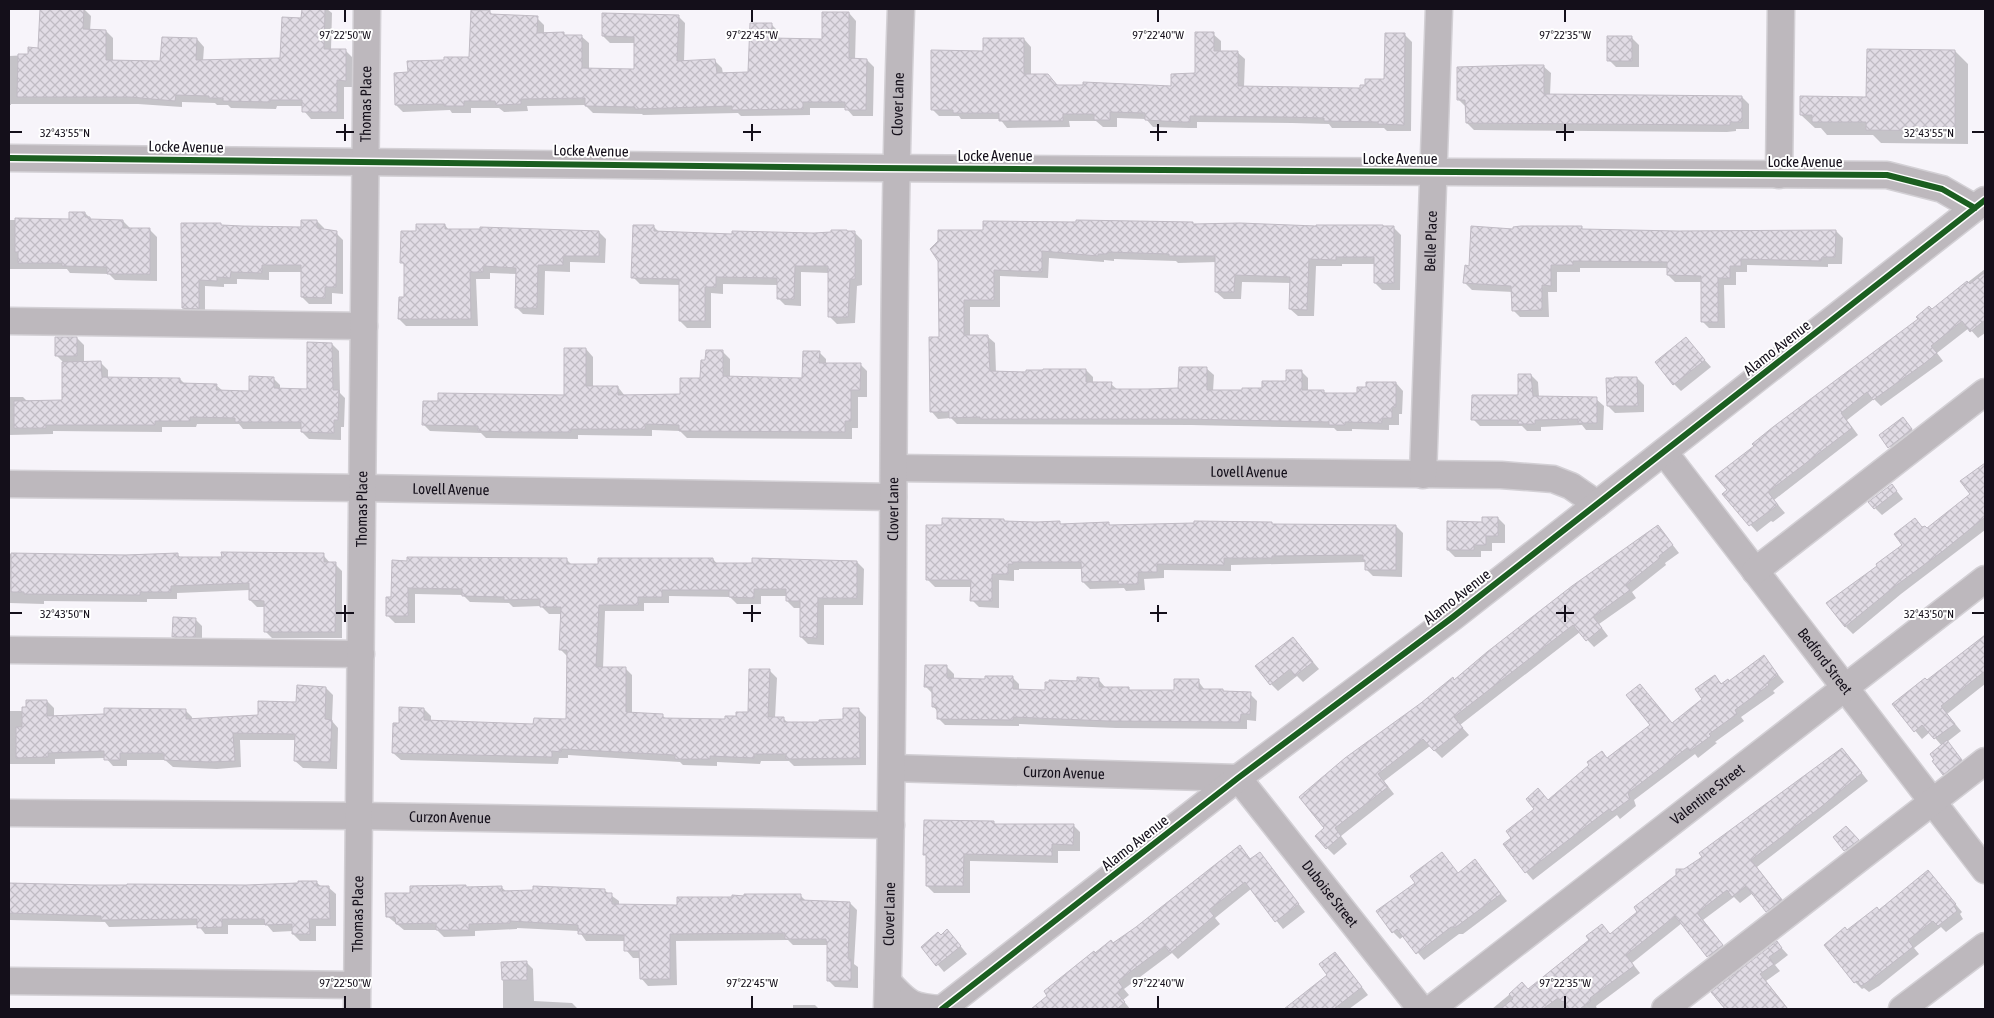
<svg xmlns="http://www.w3.org/2000/svg" width="1994" height="1018" viewBox="0 0 1994 1018" font-family="'Asap Condensed',sans-serif">
<style>
.shadow{fill:#0003}
.building{fill:url(#building-cross-hatch);stroke:#c0bbc4}
.lines{fill:none;stroke-linecap:round;stroke-linejoin:round}
.minor-casing{stroke:#d3d0d5;stroke-width:29}
.minor{stroke:#bdb8bd;stroke-width:26}
.cycleway-casing{stroke:#fff;stroke-width:9}
.cycleway{stroke:#1b5e20;stroke-width:6}
.ticks{fill:none;stroke:#140f1a;stroke-width:2}
.labels{text-anchor:middle;stroke-width:4;stroke-linejoin:round;paint-order:stroke}
.street-label{font-size:15px;fill:#140f1a;stroke:#fff}
.ticks-label{font-size:12px;text-anchor:middle;fill:#140f1a;stroke:#fff;stroke-width:4;stroke-linejoin:round;paint-order:stroke}
</style>
<defs>
<pattern id="building-cross-hatch" width="8" height="8" patternUnits="userSpaceOnUse" patternTransform="scale(1.25)"><rect width="8" height="8" fill="#e1dce5"/><path d="M0 0l8 8M0 8l8-8" fill="none" stroke="#c0bcc4"/></pattern>
</defs>
<rect width="100%" height="100%" fill="#f7f4fa"/>
<path class="shadow" d="M41,9H84L91,16L90,31H106L113,38V61L162,62L197,39L204,47L203,61L282,60L303,19V9H327L332,13L331,50L346,51L353,58V87H344V119H311L304,111V106H277L276,109L231,108L228,105H217L215,103L182,102V107L138,104H11V105H9V56L29,55L39,49Z
M490,12L494,16L537,18L544,25V34H564L566,36H581L589,43V69L635,70V43H610L603,36L678,16L685,23L684,62L715,61L722,68L723,74L749,73L772,25L779,32V40H823L849,13L856,21L855,60H867L874,67L873,116H853L846,108H810V115L741,116L738,113L643,115L642,114L593,113L585,105L527,106L528,111L504,112L499,108H471V113H452L450,110L403,112L396,105L409,73L471,58Z
M1213,34L1221,41V52H1237L1245,59L1244,87L1361,89L1386,80L1405,35L1412,42L1411,131H1387L1384,128H1332L1329,124L1292,123L1197,122V128H1189L1153,127L1146,119L1117,118V127H1103L1096,121H1069L1070,127L1007,128L1000,119H961L959,116H939L932,109L984,53L1024,39L1031,47V75H1048L1058,87L1172,88L1196,74Z
M1632,38L1639,45V67H1616L1609,60Z
M1955,51L1968,64V144L1881,143L1873,135H1827L1821,128H1815L1801,115L1868,98Z
M1543,66L1551,73L1550,95L1742,97L1749,104V129H1736V131L1727,132L1474,130L1467,123L1465,106L1458,99Z
M85,213L92,220L123,221L130,228L150,230L157,237V281L115,280L109,274L70,273L67,269H9V220H71Z
M317,221L324,228V231L336,233L343,240V294L332,293V304H309L302,297V272H269V280L237,279V284H224V287L205,286V315H190L183,308L220,224L223,227L302,229Z
M445,225L449,230L599,232L606,239L605,263L570,262V272L545,271L544,315L523,314L516,307L517,274L490,273V279H476L478,326H406L399,319L405,299V266L402,262L417,233Z
M1194,225L1394,228L1401,235L1400,290H1382L1375,283V264H1342V266H1316L1314,316H1298L1290,309L1291,283L1242,282L1241,299H1224L1216,292L1217,262L1178,263L1176,261L1114,259V261L1104,260V262L1049,258L1048,278L1000,276V307H970V336H987L995,343L996,373L1086,370L1093,377V383L1111,384L1118,390L1180,389L1206,368L1214,375L1213,391H1243L1263,389L1287,382L1301,371L1308,378V392H1324L1327,394H1358L1396,383L1403,391L1402,414H1399V425H1389V430L1352,429V431H1337L1334,428L1191,425L957,424L951,418L938,419L931,411L941,339L940,261Z
M653,226L660,233L734,236L855,233L862,240V285L857,286L855,323L837,324L830,317L829,273L801,272V306L785,305L778,298V285L723,284V294L711,293V328H687L680,321V285L640,284L633,277Z
M1581,228L1585,231L1677,232L1836,231L1843,238L1842,264H1828V267L1747,265V272H1736V285H1724L1725,328H1709L1702,321V282H1675L1668,275V268H1580V272H1557V292H1548L1549,317H1520L1513,310V292L1472,290L1465,283L1470,267L1514,230Z
M1985,269V333L1978,338L1969,328L1937,353L1943,361L1932,369L1881,406L1874,399L1847,420L1858,435L1774,500L1785,513L1773,522L1771,521L1757,532L1723,494L1932,310Z
M77,338L84,345V363H101L108,370V378L180,379L185,384L216,385L223,391L251,392L273,378L280,385V390L309,391L332,344L339,351L340,393L345,398L344,427H341V440L309,439L302,432V429H243L239,424H197L196,427H162V432L53,431V434L9,435V394V397H23L28,402L64,401V363L56,355Z
M1686,339L1711,367L1681,391L1674,384Z
M586,349L593,357V387H618L625,396L681,395L701,380L723,352L730,359V378L803,379L819,352L826,359V364H860L867,371V397H858V428H852V439L687,438L680,431L652,430V436L578,435V439L486,438L481,433L430,431L423,424L566,396Z
M1531,375L1538,382L1539,397L1596,399L1604,406L1603,430H1586L1582,425L1541,427V431H1527L1522,426H1480L1473,419L1520,397Z
M1637,378L1644,385V412L1615,413L1608,406Z
M1903,419L1919,437L1896,454L1881,435Z
M1985,464V530L1901,594L1853,634L1846,627L1879,567L1923,528L1927,530L1971,495L1962,481Z
M1892,485L1903,499L1882,515L1875,508Z
M1498,518L1505,525V543H1492V551H1481V557H1455L1448,550L1483,523Z
M1004,520L1006,522H1059L1062,525L1108,523L1111,526H1396L1403,533L1402,577L1373,576L1366,569L1367,562L1231,565V571L1164,570V578L1144,579L1145,590L1126,591L1124,588L1090,589L1083,582V569H1019V570H1014V581L999,580V608L979,607L972,600V587H935L927,579L944,526Z
M1658,526L1679,553L1665,563L1666,565L1632,592L1636,598L1599,624L1608,636L1594,647L1580,632L1460,725L1469,735L1442,758L1430,746L1384,781L1394,794L1341,836L1347,844L1334,855L1327,848L1326,828L1455,681Z
M9,554H50L52,556L177,554L182,559L323,555L331,564H335L342,571V638H272L265,631L266,607H257L250,600V590L177,593V599H147V602L44,601V604L9,603V607Z
M713,559L718,565L857,562L864,569L863,605H824V645L808,644L801,637V608H794L787,601V596H761V604H737L730,597L669,596V603H644V611H605L603,669L625,668L632,675V713L662,715L666,719L726,720L737,718L749,714L770,671L777,678L775,718H783L788,723H821L844,720L859,710L866,717V765L794,766L789,761H761L760,764L717,762V766L683,765L680,762L568,755V758H559L558,764L401,760L393,753L400,724L424,709L431,716V722L535,726L567,720L568,657L561,650L562,614H549L541,606L513,607L509,603L470,602L463,595L415,594V623H395L388,616L393,598V561L567,560L572,565L599,566Z
M195,619L202,626V644L180,643L173,636Z
M1985,636V684L1947,714L1961,731L1947,742L1968,768L1951,781L1944,774L1942,746L1930,732L1922,739L1893,704L1927,682Z
M1293,638L1319,669L1303,682L1297,676L1278,691L1271,684Z
M1764,657L1784,682L1773,691L1775,693L1741,717L1744,721L1715,742L1717,743L1698,758L1695,754L1634,800L1636,806L1620,819L1617,815L1533,880L1526,872L1513,838L1548,801L1652,725L1640,685L1673,724L1704,700L1714,676L1723,685L1729,683Z
M946,666L954,674V679L986,680L1012,677L1019,684V691H1046L1098,679L1106,688H1128L1131,691L1175,692L1198,681L1205,690H1223L1226,693L1250,694L1257,701L1256,721L1247,720V729L1116,728L1019,724V726L945,725L938,718V712L933,706V694L926,687Z
M326,688L333,695L332,721L338,728L337,769L303,768L295,761L296,740H240L241,767L217,769L173,767L165,760H127V766H113L106,758L55,759V764H9V711H23L47,701L54,708V717L185,710L192,717V720L260,717L297,703Z
M1849,757L1868,781L1757,867L1788,907L1774,918L1753,893L1740,903L1734,897L1703,920L1729,953L1715,964L1682,923L1632,963L1640,973L1596,1006L1597,1009H1492L1522,984L1528,990L1591,940L1602,925L1611,935L1639,912L1684,870Z
M994,823L997,826L1073,825L1080,832V851H1058V863L970,861V893H934L927,886L928,858L925,854Z
M1853,835L1865,848L1852,857L1834,838Z
M1240,847L1251,860L1260,854L1305,912L1283,929L1251,889L1215,918L1220,924L1178,959L1172,953L1124,989L1129,995L1123,1000L1130,1009H1033L1095,954L1137,928Z
M1475,861L1507,901L1463,934H1459L1424,960L1404,936L1400,939L1393,932L1378,912L1417,883L1459,874Z
M1928,871L1962,912L1960,914L1963,919L1946,932L1941,927L1914,948L1919,954L1879,986L1869,992L1864,988L1862,989L1855,982L1847,931L1879,911Z
M316,882L322,887H328L336,894V926H316V941H300L293,934V931L273,932L267,925H228V934H205L198,925L109,927L105,922L9,920V883L91,887H246Z
M465,886L468,888L501,887L507,892L604,890L619,901V906H679L801,896L807,902L850,903L857,910L854,964L858,967V988L835,987L828,980L829,945H793L788,940L676,941L677,985L648,986L641,978L640,958H633L626,950V941H586L579,931L517,928V929L475,931V936L444,937L437,930H404L387,916L411,894Z
M954,938L967,954L944,972L923,947Z
M1777,943L1788,955L1775,965L1780,971L1766,981L1788,1009H1726L1713,993Z
M1342,961L1368,995L1349,1009H1286L1329,975Z
M526,962L533,969L534,1001L572,1003L578,1009H459V1008H503V963Z
M793,1005H815L819,1009H793Z"/>
<path class="building" d="M40,9H84L83,29L106,30V60L160,61L162,37L197,38L196,60L280,58L282,17L301,18L302,9H325L324,49H346V81L337,80V112H302V100H270V102L223,101V98H209V96L176,95L175,101L130,97H17L18,54H28V47L38,48Z
M471,10H490V14L538,16L537,33L564,32V35H582V68L634,69V37L602,36V13L679,15L677,61L715,59L717,73L748,72L750,23H772V38L822,39V12H849V58L867,59L866,110H845V102H803V109L732,110V106L635,109V107L585,106V98L521,99V104L496,105L495,101H464V106H444V104L395,105L394,73L408,72L407,61L444,60V57H469Z
M1195,32H1214V51H1238V86L1360,88V85H1365V79H1384L1385,33H1405L1404,125L1378,124V122L1324,121V118L1284,117L1190,116V122H1181L1145,120V113L1110,112V120H1094V114H1063V121H999V113H953V110H931V50L983,51V38H1024V74H1048L1057,85H1083V82L1171,86V74L1195,73Z
M1607,36H1632V61H1607Z
M1867,49L1955,50V131L1866,130V122H1812V115H1800V96L1866,97Z
M1522,65H1544V94L1742,96V122H1730V125H1719L1466,123L1465,100H1457V67Z
M69,212H85V217H90V219L123,220V228H150V274H107V267L62,266V263H18V252H15V218L69,219Z
M301,220H317V228L337,231L336,287H325V298L301,297V265H262V273L231,272L230,278L217,277V281L199,280V309L182,308L181,223H221V225L242,226L301,227Z
M1076,220L1193,222V224L1240,223L1316,226V225H1383V226H1394V283H1374V257H1336V260L1309,259L1307,310L1289,309L1290,277L1235,275L1234,292H1215V256H1169V254L1108,252L1107,254H1098V256L1042,251V272L994,270V300H964V335H988L990,371L1026,372V370H1043V369H1086V382H1112L1111,389H1148L1178,388L1179,367H1207V390H1242V388H1262V381H1286V370H1302V390H1324V393H1357V387H1366V382H1396V407H1392V418H1382V423L1345,422V425H1329V422L1184,419H980V417L949,418V412H930L929,337H939L938,261L930,249L938,241V230H983V221L1076,222Z
M416,224H445V229H480V227L599,231V256H563V265H538L537,308H515L516,268L483,266V272H470L471,319H398L399,297H404V263H400L401,231H416Z
M633,225H654V231L732,234V231L814,233L831,232V230H847V231H855V279H850L848,317H828V266H795L794,299H777V278L716,277V287H705V321H679V279L631,278Z
M1471,226L1513,229V227L1521,226H1582V229L1677,231L1836,230L1835,257H1822L1821,261L1741,259V266H1730V278H1718V322H1701V276L1667,275V262L1573,261V265H1551V286L1542,285V310L1512,311L1511,286L1463,283L1465,265L1469,266Z
M1985,272V320L1970,332L1962,321L1931,346L1937,353L1925,363L1873,400L1867,392L1841,413L1852,428L1768,492L1778,505L1749,526L1722,494L1727,490L1715,476L1754,446L1752,444L1773,427L1918,319L1916,317L1929,306L1932,309L1967,281L1970,284Z
M55,337H77V356H55Z
M1686,337L1705,360L1673,385L1655,362Z
M307,342L332,343L333,390H339L338,420H334V433L301,432V422H235V418L190,417V421H155V425H46V428H14V401L62,400V362L101,361L102,377L180,378V383L217,384L216,390L249,391V376L274,377V388L307,389Z
M564,348H586V386H618V395L680,394V378H700L701,360H705L706,350H723V376L802,378L803,351H820L819,363H861L860,390H851V421H845V432L679,431V425L645,424V429H571V432H512L478,431V426L422,425L423,401H438V393L564,395Z
M1518,374H1531L1533,396L1597,397V423H1578V419L1535,420V424H1518V420H1471L1472,395H1518Z
M1614,377H1637L1638,406H1607L1606,378H1614Z
M1903,417L1912,429L1888,448L1879,435Z
M1985,463V517L1943,551L1894,587L1845,627L1826,603L1877,566L1876,564L1902,545L1894,534L1915,518L1922,527L1925,526L1927,528L1970,494L1960,481Z
M1892,484L1897,491L1874,509L1868,502Z
M1482,517H1498V536H1486V545H1474V550H1447V521L1482,522Z
M942,518L1004,519V521L1036,522L1060,521V524L1109,522V525L1194,523V521L1272,522V524L1396,525V570H1365V560H1363V555L1272,556V558H1224V565L1157,564V572H1138V584H1118V581L1082,582L1081,562H1013V564H1008V574H992V601H970L971,580H926V525H942Z
M1658,525L1673,545L1659,556L1660,558L1626,585L1630,590L1593,617L1602,628L1586,641L1573,625L1454,717L1463,728L1434,751L1423,739L1378,774L1388,787L1335,828L1341,836L1326,849L1315,836L1324,828L1299,797L1345,758L1421,703L1453,677L1454,680L1487,652L1572,586Z
M221,552L324,553V562H336L335,632H264V601L249,600V583L171,586V592H140V595L24,594V592H11V553L126,555L178,553V557H222Z
M407,557L567,558V564H598V558H713V563H752V558L857,561V598H818L817,638L800,637V601H786V589H754V598L729,597V590H662V597H638V605H599L596,667H626V712L663,714V718L725,719V716H736V712H748L749,669H770L768,717H784V722H819V720L843,719V708H859L860,758L786,759V754H754V758L710,756V759H675V755L562,749L561,752L552,751V757L392,753L393,723H399V707L424,708V720L533,724L534,718L566,719L567,650H559L561,607H540V599L504,600V597L462,596V589L408,588V616H386V597H391L392,560L407,561Z
M173,617L196,618L195,637H172Z
M1985,635V671L1941,706L1955,724L1934,739L1922,725L1914,732L1892,704L1925,678L1927,680Z
M1293,637L1313,662L1295,676L1290,669L1270,685L1255,666Z
M1764,655L1778,675L1767,683L1769,685L1735,710L1737,714L1709,734L1711,736L1690,751L1687,748L1628,793L1630,799L1612,812L1609,809L1525,873L1503,844L1511,838L1506,831L1534,809L1526,799L1538,788L1548,800L1589,765L1587,762L1602,751L1607,758L1650,725L1626,695L1640,684L1672,723L1702,699L1695,689L1715,675L1721,684L1728,679L1729,681Z
M925,665H947V678L985,679V676H1013V689L1045,690V682H1049V680L1077,681V677L1099,678V687H1129V690H1174V679H1199V689H1223V691L1251,692L1250,714H1241L1240,722L1108,721L1013,717V720L937,719V707H932V687H924Z
M297,685L326,687L325,719L332,720L330,762L294,761L295,734L233,733L235,761L210,762L164,760V753H120V760H104V751L48,753V757L16,758V727H22V707H26V700H47V716L104,714V708L186,709V719L258,715V701L296,702Z
M1947,740L1962,760L1943,775L1932,761L1934,760L1930,754Z
M1842,748L1862,773L1821,807L1751,860L1782,900L1766,912L1746,886L1732,897L1727,890L1697,913L1723,945L1707,957L1675,916L1626,955L1634,966L1590,998L1591,1001L1580,1009H1570L1563,1001L1562,1002L1558,998L1543,1009H1500L1513,999L1509,994L1522,982L1528,989L1589,940L1586,936L1602,924L1610,934L1637,912L1634,907L1676,875V869H1684L1702,857L1699,853Z
M924,820L994,821V824H1074L1073,845L1052,844V856L964,854L963,886H926V855H923Z
M1846,826L1859,840L1844,851L1833,837Z
M1240,845L1250,859L1260,852L1299,904L1275,922L1245,882L1209,910L1214,916L1170,953L1165,946L1118,981L1123,988L1117,993L1125,1002L1117,1009H1031L1047,996L1044,991L1094,951L1095,953L1111,940L1113,943L1136,927Z
M1442,852L1458,873L1475,859L1501,894L1456,927H1451L1416,954L1397,929L1392,933L1376,911L1415,883L1410,876Z
M1928,870L1956,904L1954,906L1957,911L1938,926L1933,921L1908,940L1913,947L1872,979L1861,986L1857,981L1854,983L1824,945L1845,927L1847,930L1877,907L1879,910Z
M298,881H317V886H329L330,919H309L310,934H292V924L265,925L264,919H222V927L197,928V919L101,920V916L9,913V883L91,885H127V884L246,885L298,883Z
M466,885V887L502,886V891L533,890V886L605,889V893H612V904L677,905V897H732V895L744,896V894H801V900L850,902L848,959H851V981H827V941H826V939H785V933L670,934V979H640L639,951H624V935L578,934V925L510,921V923L469,924V930H436V923L396,924L395,917H386L385,893H410V886Z
M947,929L961,946L936,966L921,947L938,932L941,935Z
M1777,941L1782,948L1769,957L1774,964L1760,974L1788,1009H1725L1711,992Z
M1335,952L1362,987L1334,1009H1284L1327,975L1319,964Z
M527,961V980H502L501,962Z"/>
<g class="lines">
<defs>
<g id="minor">
<path d="M9,158L878,168L1887,175L1942,189L1975,208"/>
<path d="M1779,175L1781,9"/>
<path d="M9,321L364,326"/>
<path id="s1" d="M1664,452L1985,870"/>
<path id="s2" d="M894,468L1501,475L1553,479L1571,486L1597,504"/>
<path id="s3" d="M1423,475L1439,9"/>
<path id="s4" d="M9,484L362,488L893,497"/>
<path d="M1755,571L1985,392"/>
<path d="M9,650L361,654"/>
<path id="s5" d="M892,768L1238,778L1421,1009"/>
<path id="s6" d="M9,813L359,816L891,825"/>
<path d="M9,981L357,985"/>
<path d="M888,982C909,1005 912,1007 943,1009"/>
<path id="s7" d="M357,1009L367,9"/>
<path id="s8" d="M887,1009C897,676 889,342 901,9"/>
<path d="M942,1009L1238,778L1453,617L1985,200"/>
<path id="s9" d="M1431,1009L1985,579"/>
<path d="M1665,1009L1985,761"/>
<path d="M1902,1009L1985,946"/>
</g>
</defs>
<use href="#minor" class="minor-casing"/>
<use href="#minor" class="minor"/>
<defs>
<path id="cycleway" d="M9,158L878,168L1887,175L1942,189L1975,208
M942,1009L1238,778L1453,617L1985,200"/>
</defs>
<use href="#cycleway" class="cycleway-casing"/>
<use href="#cycleway" class="cycleway"/>
</g>
<path class="ticks" d="M345,10V22M752,10V22M1158,10V22M1565,10V22M345,124V141M752,124V141M1158,124V141M1565,124V141M10,132H22M336,132H354M743,132H761M1150,132H1167M1556,132H1574M1972,132H1984M345,605V622M752,605V622M1158,605V622M1565,605V622M10,613H22M336,613H354M743,613H761M1150,613H1167M1556,613H1574M1972,613H1984M345,996V1008M752,996V1008M1158,996V1008M1565,996V1008"/>
<g class="labels">
<g class="street-label">
<text dy="5" stroke="none"><textPath href="#s7" startOffset="905">Thomas Place</textPath></text>
<text dy="5" stroke="none"><textPath href="#s8" startOffset="905">Clover Lane</textPath></text>
<text transform="translate(186 147) rotate(1)" y="5">Locke Avenue</text>
<text transform="translate(591 151) rotate(1)" y="5">Locke Avenue</text>
<text x="995" y="161">Locke Avenue</text>
<text x="1400" y="164">Locke Avenue</text>
<text x="1805" y="167">Locke Avenue</text>
<text dy="5" stroke="none"><textPath href="#s3" startOffset="234">Belle Place</textPath></text>
<text transform="translate(1777 348) rotate(-38)" y="5">Alamo Avenue</text>
<text dy="5" stroke="none"><textPath href="#s2" startOffset="355">Lovell Avenue</textPath></text>
<text dy="5" stroke="none"><textPath href="#s4" startOffset="442">Lovell Avenue</textPath></text>
<text dy="5" stroke="none"><textPath href="#s7" startOffset="500">Thomas Place</textPath></text>
<text dy="5" stroke="none"><textPath href="#s8" startOffset="500">Clover Lane</textPath></text>
<text transform="translate(1457 597) rotate(-38)" y="5">Alamo Avenue</text>
<text dy="5" stroke="none"><textPath href="#s1" startOffset="264">Bedford Street</textPath></text>
<text dy="5" stroke="none"><textPath href="#s5" startOffset="172">Curzon Avenue</textPath></text>
<text dy="5" stroke="none"><textPath href="#s9" startOffset="350">Valentine Street</textPath></text>
<text dy="5" stroke="none"><textPath href="#s6" startOffset="441">Curzon Avenue</textPath></text>
<text transform="translate(1135 843) rotate(-38)" y="5">Alamo Avenue</text>
<text dy="5" stroke="none"><textPath href="#s5" startOffset="494">Duboise Street</textPath></text>
<text dy="5" stroke="none"><textPath href="#s7" startOffset="95">Thomas Place</textPath></text>
<text dy="5" stroke="none"><textPath href="#s8" startOffset="95">Clover Lane</textPath></text>
</g>
</g>
<g class="ticks-label">
<text x="345" y="39">97°22'50"W</text>
<text x="752" y="39">97°22'45"W</text>
<text x="1158" y="39">97°22'40"W</text>
<text x="1565" y="39">97°22'35"W</text>
<text x="65" y="137">32°43'55"N</text>
<text x="1929" y="137">32°43'55"N</text>
<text x="65" y="618">32°43'50"N</text>
<text x="1929" y="618">32°43'50"N</text>
<text x="345" y="987">97°22'50"W</text>
<text x="752" y="987">97°22'45"W</text>
<text x="1158" y="987">97°22'40"W</text>
<text x="1565" y="987">97°22'35"W</text>
</g>
<rect width="1994" height="1018" fill="none" stroke="#140f1a" stroke-width="20"/>
</svg>
